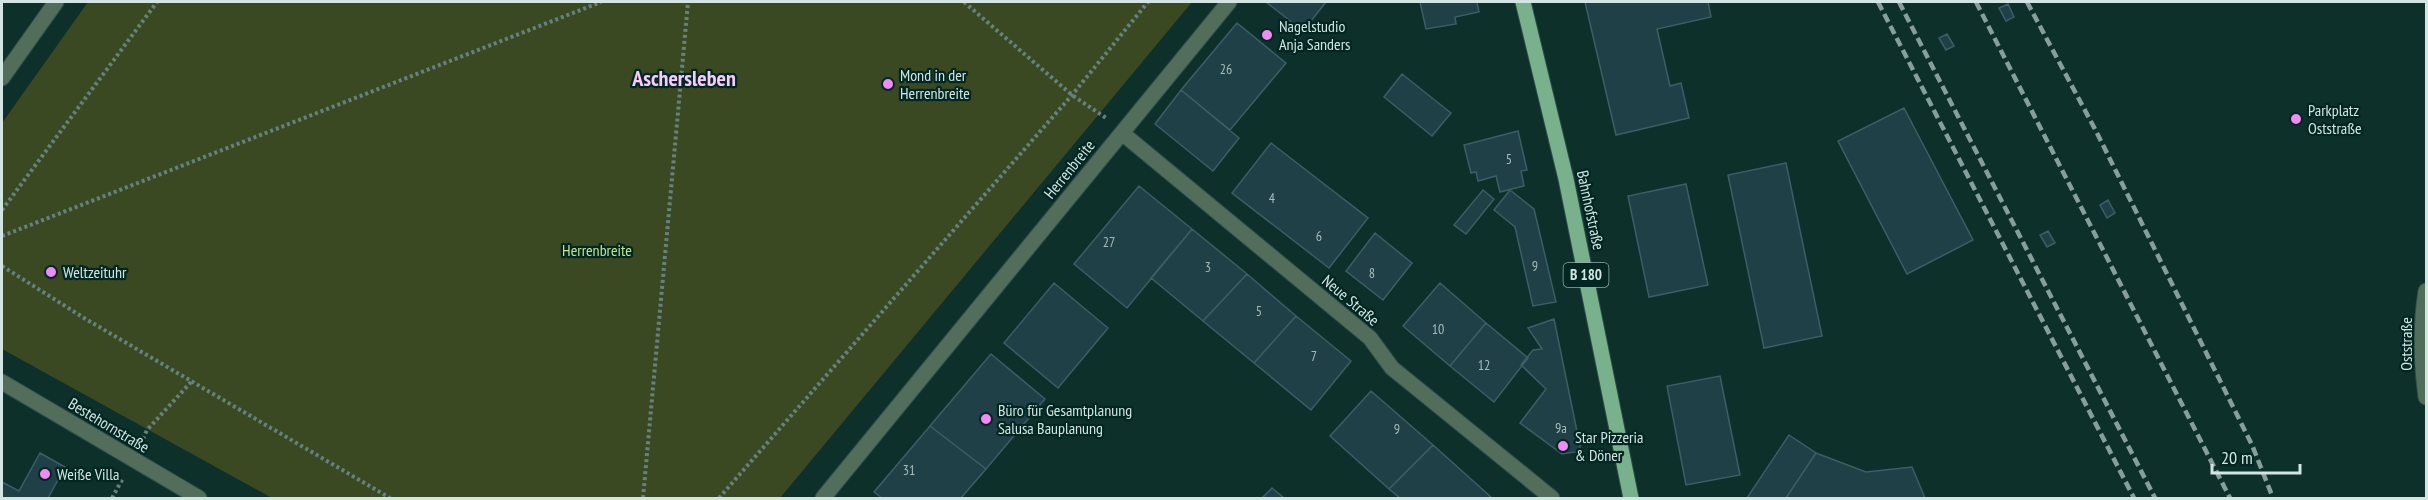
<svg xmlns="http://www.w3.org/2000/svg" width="2428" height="500" viewBox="0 0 2428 500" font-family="'PT Sans Narrow',sans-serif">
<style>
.green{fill:#3b4923}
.building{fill:#1f4047;stroke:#3c5e65;stroke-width:1.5}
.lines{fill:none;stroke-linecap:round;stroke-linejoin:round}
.street-casing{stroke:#2d4d48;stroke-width:17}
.primary-casing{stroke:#2d4d48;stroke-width:17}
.path{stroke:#66827e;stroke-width:4;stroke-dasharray:3 3;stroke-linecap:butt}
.street{stroke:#536d5b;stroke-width:15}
.primary{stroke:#79b18c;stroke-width:15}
.rail{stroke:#879f9c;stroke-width:4.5;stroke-dasharray:9 4.5;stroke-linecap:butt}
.poi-dot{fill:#f18af4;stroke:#022621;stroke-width:2}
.labels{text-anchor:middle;stroke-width:4.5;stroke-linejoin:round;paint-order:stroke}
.number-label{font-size:14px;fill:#a6bcbb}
.shield{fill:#022621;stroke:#94aca8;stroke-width:1.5}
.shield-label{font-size:15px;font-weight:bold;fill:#d3e5e2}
.poi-label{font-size:16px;fill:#d3e5e2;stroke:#022621;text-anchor:start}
.street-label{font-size:16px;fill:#d3e5e2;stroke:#022621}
.park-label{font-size:16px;fill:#c3e68a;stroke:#022621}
.district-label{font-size:22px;font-weight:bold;fill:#facbfa;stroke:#022621}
</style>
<rect width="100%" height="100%" fill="#0d302b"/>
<path class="green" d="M88,2H1192L780,498H272L2,349V123Z"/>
<path class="building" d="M1266,2H1326L1303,31Z
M1420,2H1477L1479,12L1455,17L1456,24L1426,29Z
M1585,2H1708L1711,17L1657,29L1670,86L1681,83L1689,118L1616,135Z
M2008,4L2014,17L2006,21L1999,8Z
M1237,23L1286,63L1230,130L1181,90Z
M1947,34L1954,46L1946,50L1939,38Z
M1402,74L1451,113L1432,136L1384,97Z
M1181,90L1239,138L1213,171L1155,124Z
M1904,108L1973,240L1907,274L1838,141Z
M1518,131L1527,170L1521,171L1524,186L1500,192L1496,176L1478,181L1476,172L1471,173L1464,145Z
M1271,143L1368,218L1329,268L1232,193Z
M1786,163L1822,336L1764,348L1728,175Z
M1686,184L1708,285L1649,297L1628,196Z
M1139,186L1192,229L1127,308L1074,264Z
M1483,190L1494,199L1466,234L1454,225Z
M1510,190L1534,209L1556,302L1533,306L1515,227L1494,210Z
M2108,200L2115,213L2107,218L2100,205Z
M1192,229L1247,274L1203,321L1151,278Z
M2048,231L2055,243L2047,247L2040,235Z
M1375,233L1412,263L1383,300L1346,271Z
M1247,274L1296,316L1254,363L1203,321Z
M1054,283L1108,328L1058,388L1004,343Z
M1440,283L1486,323L1450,366L1403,326Z
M1296,316L1351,361L1311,410L1254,363Z
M1554,319L1581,451L1562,454L1520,423L1546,389L1521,365L1533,350L1542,349L1528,328Z
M1486,323L1528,358L1494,402L1450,366Z
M991,354L1045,399L986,469L930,426Z
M1720,376L1740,475L1686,485L1667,386Z
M1371,391L1433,445L1389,489L1330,436Z
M930,426L986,469L961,498H882L874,492Z
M1789,435L1816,453L1786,498H1747Z
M1433,445L1492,498H1400L1389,489Z
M40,453L65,467L48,498H2V482L19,491Z
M1816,453L1866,472L1912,467L1925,498H1786Z
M1272,488L1284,498H1262Z"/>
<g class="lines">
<defs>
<path id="street" d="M2,78L56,2
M1122,133L1370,338L1392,368L1552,498
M2426,291C2420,328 2421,360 2426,397
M2,382L199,498
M823,498L1229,2"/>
<path id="primary" d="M1523,2L1566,179L1631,498"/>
</defs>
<use href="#street" class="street-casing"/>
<use href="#primary" class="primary-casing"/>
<path class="path" d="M964,2L1072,95L1106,118
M2,210L157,2
M2,236L601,2
M2,266L84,318L390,498
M143,439L147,430L192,381
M112,498L123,478
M643,498L688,2
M719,498L1072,95L1148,2"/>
<use href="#street" class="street"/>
<use href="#primary" class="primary"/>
<path class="rail" d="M1878,2L2134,498
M1899,2L2155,498
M1976,2L2230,498
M2027,2L2096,131L2252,445L2273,498"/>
</g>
<g class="poi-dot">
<circle cx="1267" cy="35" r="6"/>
<circle cx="888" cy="84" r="6"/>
<circle cx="2296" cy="119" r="6"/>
<circle cx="51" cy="272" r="6"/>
<circle cx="986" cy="419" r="6"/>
<circle cx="1563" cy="446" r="6"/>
<circle cx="45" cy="474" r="6"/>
</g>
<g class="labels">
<g class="number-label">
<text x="1226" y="74">26</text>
<text x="1509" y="164">5</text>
<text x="1272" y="203">4</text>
<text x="1319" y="241">6</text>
<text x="1109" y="247">27</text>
<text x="1535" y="271">9</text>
<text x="1208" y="272">3</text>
<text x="1372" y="278">8</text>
<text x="1259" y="316">5</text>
<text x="1438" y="334">10</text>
<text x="1314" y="361">7</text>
<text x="1484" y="370">12</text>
<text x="1561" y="433">9a</text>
<text x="1397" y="434">9</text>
<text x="909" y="475">31</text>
</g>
<rect class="shield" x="1563.5" y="263" width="45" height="24" rx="4.5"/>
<g class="shield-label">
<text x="1586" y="280">B 180</text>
</g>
<g class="poi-label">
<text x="1279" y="32">Nagelstudio<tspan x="1279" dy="18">Anja Sanders</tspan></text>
<text x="900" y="81">Mond in der<tspan x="900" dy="18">Herrenbreite</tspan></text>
<text x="2308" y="116">Parkplatz<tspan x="2308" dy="18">Oststraße</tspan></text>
<text x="63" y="278">Weltzeituhr</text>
<text x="998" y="416">Büro für Gesamtplanung<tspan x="998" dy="18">Salusa Bauplanung</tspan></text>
<text x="1575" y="443">Star Pizzeria<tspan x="1575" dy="18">&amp; Döner</tspan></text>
<text x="57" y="480">Weiße Villa</text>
</g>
<g class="street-label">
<text transform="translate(1069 169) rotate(-51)" y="6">Herrenbreite</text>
<text transform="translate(1591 210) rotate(78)" y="6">Bahnhofstraße</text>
<text transform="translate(1351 300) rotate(40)" y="6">Neue Straße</text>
<text transform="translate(2406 344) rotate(-90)" y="6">Oststraße</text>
<text transform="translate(109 425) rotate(31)" y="6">Bestehornstraße</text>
</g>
<g class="park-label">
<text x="597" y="256">Herrenbreite</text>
</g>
<g class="district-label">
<text x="684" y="86">Aschersleben</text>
</g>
</g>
<rect width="2428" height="500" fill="none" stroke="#d3e5e2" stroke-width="6"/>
<path d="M2212 464v9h88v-9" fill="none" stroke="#d3e5e2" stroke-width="3"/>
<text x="2221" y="464" font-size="18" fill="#d3e5e2" stroke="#022621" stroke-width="4.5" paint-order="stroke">20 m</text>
</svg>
